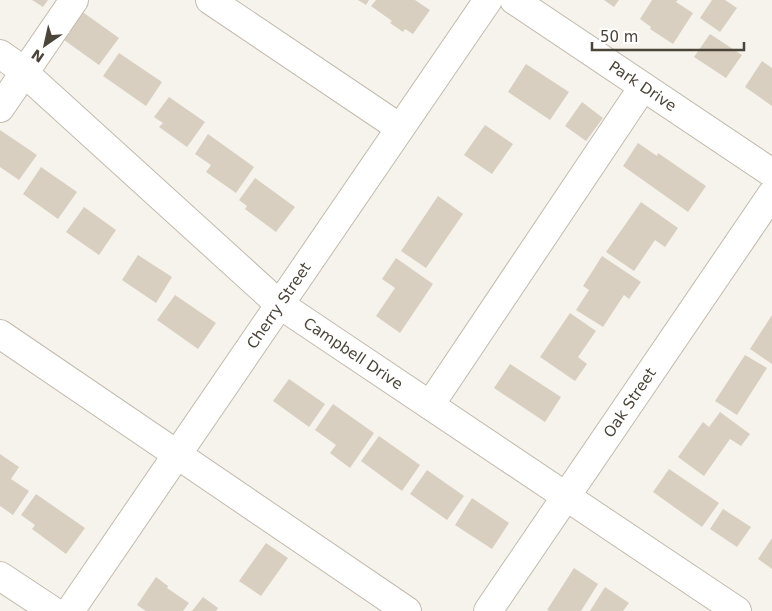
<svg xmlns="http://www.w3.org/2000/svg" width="772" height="611" viewBox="0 0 772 611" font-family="'DejaVu Sans',sans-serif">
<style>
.building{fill:#d8cfc1}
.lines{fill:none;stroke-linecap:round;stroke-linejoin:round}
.minor-casing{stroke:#c2bbae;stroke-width:30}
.minor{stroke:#fff;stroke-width:28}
.labels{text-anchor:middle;stroke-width:4.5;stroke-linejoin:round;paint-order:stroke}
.street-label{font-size:15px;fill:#4b4439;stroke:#fff}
</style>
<rect width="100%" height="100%" fill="#f6f3ec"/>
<path class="building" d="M32,0H48L43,7Z
M358,0H369L366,5Z
M376,0H415L430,10L413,34L405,29L403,32L390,23L392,21L371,6Z
M604,0H619L614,7Z
M652,0H678L676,2L693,13L673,44L650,29L651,27L640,19Z
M712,0H725L737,8L720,32L700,18Z
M77,8L119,38L99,65L57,35Z
M710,34L742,55L726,78L694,57Z
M119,53L162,82L146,106L103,76Z
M762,61L772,68V106L745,87Z
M526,64L569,92L550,120L508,92Z
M169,97L205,122L187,147L159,127L163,123L154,117Z
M582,102L603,118L586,141L565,126Z
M485,125L513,144L492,174L464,155Z
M0,130L37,155L19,180L0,167Z
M208,134L254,167L236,193L206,172L211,165L195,154Z
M638,143L657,156L658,153L706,186L688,212L623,166Z
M41,167L77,192L58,219L23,194Z
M255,178L295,207L276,232L245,209L247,206L239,200Z
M438,196L463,214L426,268L401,251Z
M641,202L678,228L665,247L655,240L634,271L606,252Z
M84,207L116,230L99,255L66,232Z
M138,255L172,277L156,303L122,280Z
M602,256L641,282L629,299L624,295L603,327L576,310L589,290L583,286Z
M396,258L433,284L400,333L376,316L395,288L382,279Z
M175,295L216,323L198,349L157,320Z
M570,313L596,331L578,357L587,364L575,381L540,357Z
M772,315V364L750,349Z
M745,355L767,368L737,415L715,401Z
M510,364L561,397L545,422L494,388Z
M289,379L325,404L309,427L273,401Z
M333,404L374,433L350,468L330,453L336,445L315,430Z
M720,412L750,434L741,446L730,439L704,476L678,457L703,422L709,427Z
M379,436L420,465L402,491L361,461Z
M0,454L19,467L11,479L29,491L13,515L0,506Z
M669,469L719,503L702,527L653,492Z
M427,470L464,496L447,520L410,494Z
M36,494L85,528L66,554L32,529L35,525L21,515Z
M472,498L509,523L492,549L455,525Z
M723,509L751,527L737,547L710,529Z
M772,538V569L758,559Z
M266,543L288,558L261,596L239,581Z
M574,568L598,584L581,611H550L547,610Z
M156,577L168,586L167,588L189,603L183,611H146L137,605Z
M605,587L629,603L623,611H590Z
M203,597L218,608L216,611H192Z"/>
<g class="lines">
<defs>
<g id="minor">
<path d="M210,0L400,128"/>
<path id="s1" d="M514,0L772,173"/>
<path id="s2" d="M0,54L17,66L279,304L737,611"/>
<path d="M0,108L74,0"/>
<path d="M0,334L407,611"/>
<path d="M430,405L643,87"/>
<path d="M0,576L53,611"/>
<path id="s3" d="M70,611L488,0"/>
<path id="s4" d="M488,611L772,194"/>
</g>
</defs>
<use href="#minor" class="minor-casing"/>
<use href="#minor" class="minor"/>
</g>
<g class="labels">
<g class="street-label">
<text dy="5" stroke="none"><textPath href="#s1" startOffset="155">Park Drive</textPath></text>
<text dy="5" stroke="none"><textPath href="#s3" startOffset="370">Cherry Street</textPath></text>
<text dy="5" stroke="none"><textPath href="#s2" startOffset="464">Campbell Drive</textPath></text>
<text dy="5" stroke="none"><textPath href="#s4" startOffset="252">Oak Street</textPath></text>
</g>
</g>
<g transform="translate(45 45) rotate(214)" stroke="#ffffff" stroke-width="4" paint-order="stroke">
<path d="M0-4L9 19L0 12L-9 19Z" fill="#4b4439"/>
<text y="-8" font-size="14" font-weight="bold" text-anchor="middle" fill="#4b4439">N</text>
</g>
<path d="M592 42v8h152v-8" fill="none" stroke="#4b4439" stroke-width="2.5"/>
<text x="600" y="42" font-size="15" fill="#4b4439" stroke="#ffffff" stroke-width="4" paint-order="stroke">50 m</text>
</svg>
